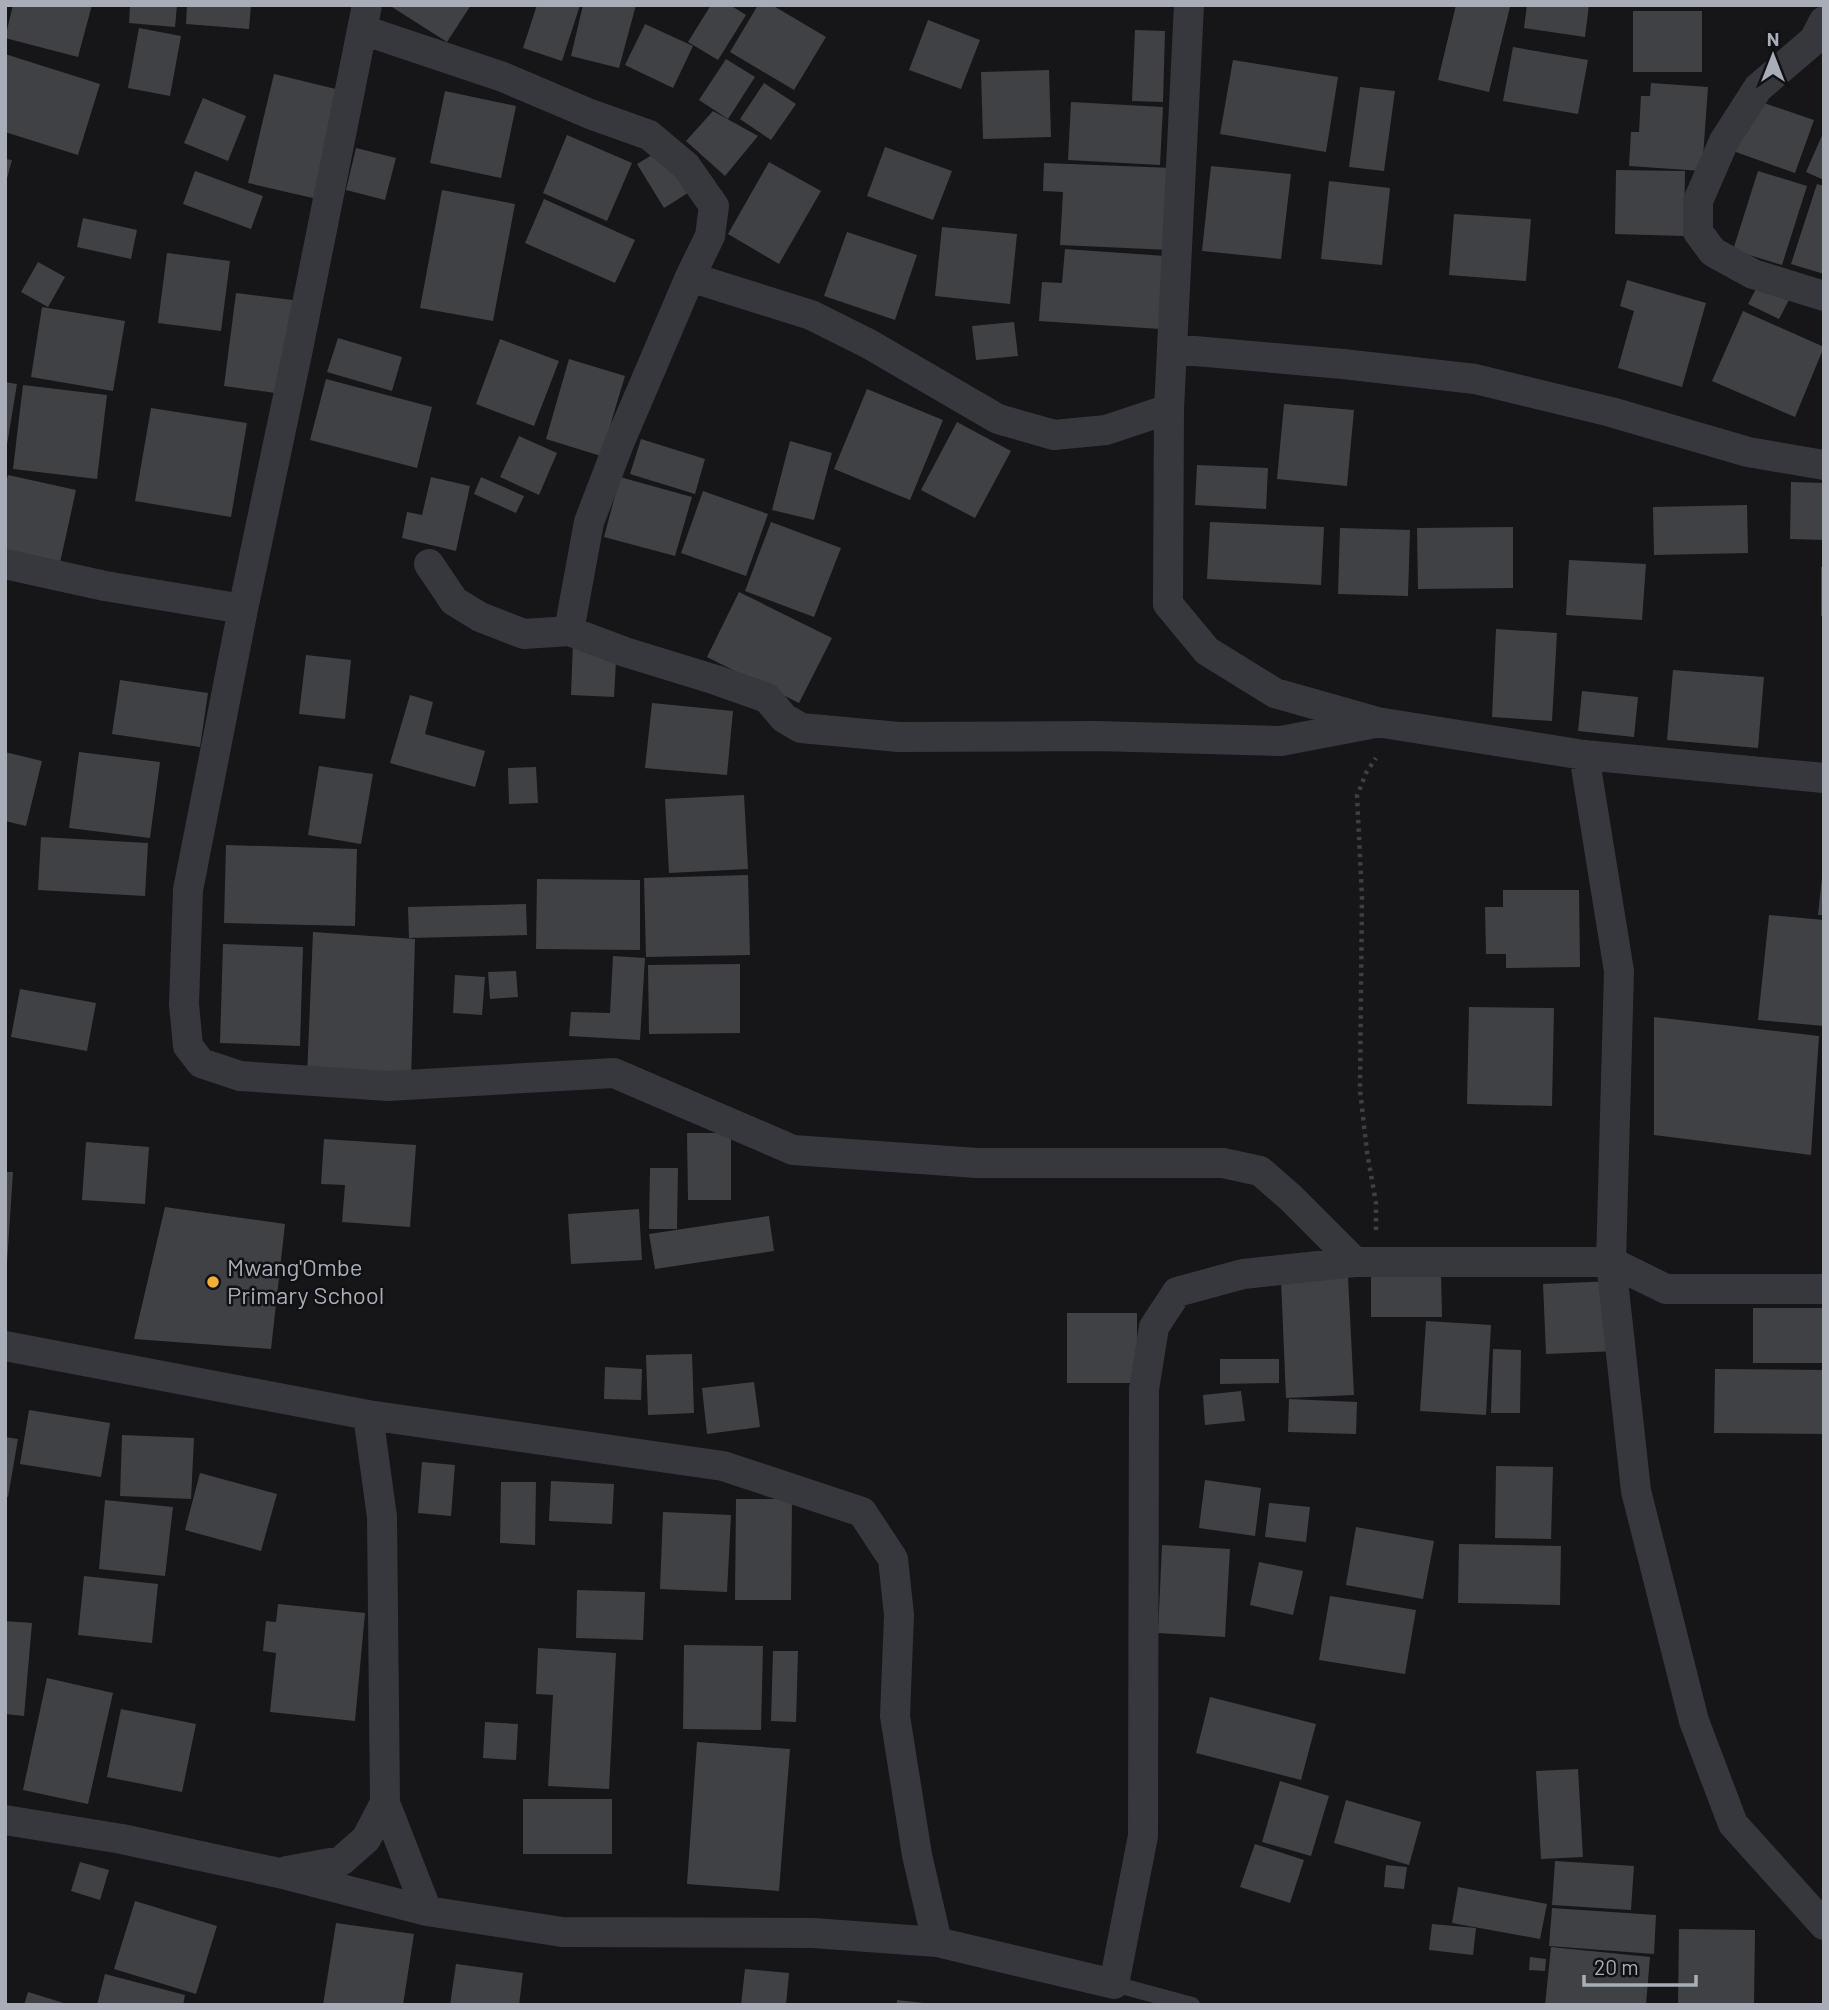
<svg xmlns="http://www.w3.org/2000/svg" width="1829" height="2010" viewBox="0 0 1829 2010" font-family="Barlow,sans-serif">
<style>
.building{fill:#404145}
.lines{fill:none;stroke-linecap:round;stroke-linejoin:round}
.path{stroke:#3d3f44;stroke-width:4.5;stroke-dasharray:3.5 5;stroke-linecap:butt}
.service{stroke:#37383d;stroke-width:16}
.minor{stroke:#37383d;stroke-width:30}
.poi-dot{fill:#f2b134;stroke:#111113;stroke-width:2.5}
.labels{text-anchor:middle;stroke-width:5;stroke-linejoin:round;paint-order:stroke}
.poi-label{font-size:24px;fill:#a8adb8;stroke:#111113;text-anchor:start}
</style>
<rect width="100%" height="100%" fill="#161618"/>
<path class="building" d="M13,5H92L78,57L5,38Z
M130,5H177L175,27L129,23Z
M187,5H251L249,29L186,24Z
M394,5H471L447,42L392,7Z
M537,5H580L562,61L523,48Z
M583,5H636L619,68L571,56Z
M711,5H730L746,15L718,60L688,42Z
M758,5H772L826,37L794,90L730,52Z
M1456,5H1501L1510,7L1489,92L1438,80Z
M1527,5H1589L1585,37L1524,28Z
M1633,11H1702V72H1633Z
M928,20L980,40L961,89L909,70Z
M645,24L693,46L673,88L625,65Z
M139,28L181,36L170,96L128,88Z
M1135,30L1165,31L1163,102L1132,101Z
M1513,47L1588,60L1578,114L1503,101Z
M5,54L100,84L78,155L5,132Z
M726,59L755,77L728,119L699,100Z
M1233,60L1338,77L1326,152L1220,134Z
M1049,70L1051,137L983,139L981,72Z
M274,74L344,91L317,199L248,183Z
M764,83L796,104L771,140L740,119Z
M1651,83L1708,87L1702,171L1629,166L1631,132H1639L1641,96H1650Z
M1360,87L1395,91L1384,171L1349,167Z
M445,91L516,106L501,178L430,163Z
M203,98L246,116L228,161L184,143Z
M1752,99L1814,120L1795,173L1733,151Z
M1071,102L1163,107L1160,165L1068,160Z
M713,111L758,136L725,176L686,141Z
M1824,131V180L1806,172Z
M567,135L632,163L607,221L543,193Z
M885,147L952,171L933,220L867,196Z
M356,148L396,158L385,200L346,190Z
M664,148L691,191L664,208L637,164Z
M5,159L12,160L6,182H5Z
M769,162L821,191L779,264L728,234Z
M1044,163L1173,168L1170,250L1060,245L1063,192L1043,191Z
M1211,166L1291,174L1281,259L1202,251Z
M1616,170L1685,171L1684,236L1615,234Z
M195,171L263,196L251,229L183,204Z
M1758,171L1807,186L1782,265L1733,250Z
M1329,181L1390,188L1382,265L1321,259Z
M1817,184L1824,186V274L1791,264Z
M442,190L515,204L493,321L420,308Z
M544,199L635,240L615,283L525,243Z
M1454,214L1531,219L1526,281L1449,275Z
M83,218L137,230L131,259L77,247Z
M942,227L1017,234L1010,304L935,296Z
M847,232L917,255L895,320L824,296Z
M1065,249L1165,256L1160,329L1039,321L1042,282L1062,283Z
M167,253L230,261L221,331L158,323Z
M38,262L65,277L48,307L21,292Z
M1627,280L1706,303L1682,387L1618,368L1634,311L1620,306Z
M1759,283L1790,298L1779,319L1748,304Z
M236,293L309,302L297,396L224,386Z
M42,307L125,321L113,391L31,377Z
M1743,311L1824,347L1795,417L1712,381Z
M1014,322L1018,356L976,360L972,326Z
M338,338L402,357L392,391L327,372Z
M500,339L559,361L534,426L476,404Z
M569,359L625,376L601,456L546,439Z
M326,379L432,407L417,468L310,440Z
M5,382L17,384L7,445H5Z
M23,385L107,395L97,479L13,469Z
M867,389L943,420L910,500L834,469Z
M1284,404L1354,410L1347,486L1277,479Z
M151,408L247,423L231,517L135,501Z
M957,422L1011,451L975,518L921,490Z
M519,436L557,453L539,495L500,477Z
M641,439L705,459L695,494L630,474Z
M790,441L832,453L814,520L772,510Z
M1197,465L1268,468L1266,509L1195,505Z
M8,475L76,490L60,563L5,550V485Z
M431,477L470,486L456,551L402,538L407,512L422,515Z
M481,477L524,496L516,513L474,494Z
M620,477L692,497L675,556L604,537Z
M1791,482L1824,483V540L1790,539Z
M703,491L768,514L746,576L681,553Z
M1747,505L1748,553L1654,555L1653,507Z
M771,522L841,548L814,617L745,591Z
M1210,522L1324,527L1321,585L1207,579Z
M1513,527V588L1418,589L1417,528Z
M1340,528L1410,530L1408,596L1338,594Z
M1569,560L1646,564L1642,620L1566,615Z
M1821,567H1824V616H1821Z
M739,592L832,638L799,703L707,657Z
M1496,629L1557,633L1552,721L1492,717Z
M573,641L617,643L614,697L571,695Z
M306,655L351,660L345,719L299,714Z
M1673,670L1764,677L1758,748L1667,740Z
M120,680L208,693L200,747L112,734Z
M1582,691L1638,697L1634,737L1578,731Z
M410,695L433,702L425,734L485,751L475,787L390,763Z
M652,703L733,711L727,775L645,768Z
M5,752L42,761L26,826L5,821Z
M79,752L160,762L150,838L69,828Z
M319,766L373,774L361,844L308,835Z
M536,767L538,803L509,804L508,768Z
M744,795L748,869L669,873L665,799Z
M41,837L148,843L145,896L38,890Z
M226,845L357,849L355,926L224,923Z
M748,875L750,955L646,957L644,878Z
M1822,877H1824V915H1818Z
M537,879L640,880V950L536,949Z
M1503,890H1579L1580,967L1506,968V954H1486L1485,907H1503Z
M526,904L527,935L409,938L408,907Z
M1769,915L1824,920V1026L1758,1020Z
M313,932L415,939L411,1081L307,1077Z
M223,944L303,947L300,1046L220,1043Z
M613,956L645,958L640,1040L569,1036L571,1012L610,1013Z
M740,964V1033L649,1034L648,965Z
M516,971L518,997L490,999L488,972Z
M455,975L485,977L482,1015L453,1013Z
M20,989L96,1003L87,1051L11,1037Z
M1469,1007L1554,1008L1552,1106L1467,1104Z
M1654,1017L1819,1036L1811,1155L1654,1135Z
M687,1133H731V1200H688Z
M324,1139L416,1145L410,1227L342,1222L345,1185L321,1184Z
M86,1142L149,1147L145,1204L82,1200Z
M650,1168H678L677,1229H649Z
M5,1172H13L7,1263H5Z
M165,1207L285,1224L271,1349L134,1339Z
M639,1209L642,1260L571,1264L568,1214Z
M769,1216L774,1251L655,1269L649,1234Z
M1441,1274L1442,1317H1371V1275Z
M1348,1277L1354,1395L1286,1398L1281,1280Z
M1614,1281L1617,1351L1546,1354L1543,1284Z
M1753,1308H1824V1363H1753Z
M1067,1313H1137V1383H1067Z
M1426,1321L1491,1325L1486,1415L1420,1411Z
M1493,1349L1521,1350L1520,1413H1491Z
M692,1354L694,1413L648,1415L646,1355Z
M1220,1359H1279V1383L1220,1384Z
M605,1367L642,1369L641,1400L604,1399Z
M1715,1369L1824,1370V1434L1714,1433Z
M754,1382L760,1427L707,1434L702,1388Z
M1241,1391L1245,1421L1205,1425L1203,1395Z
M1289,1399L1357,1402L1356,1434L1288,1432Z
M29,1410L110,1423L101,1477L20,1464Z
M122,1435L194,1438L191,1499L120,1496Z
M5,1437L18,1439L8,1497L5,1496Z
M422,1462L455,1465L451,1516L418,1513Z
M1496,1466L1553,1467L1551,1539L1495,1538Z
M200,1473L277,1494L261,1551L185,1530Z
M1205,1480L1261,1488L1255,1536L1199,1528Z
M551,1481L614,1484L612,1524L549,1521Z
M501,1482H536L535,1545L500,1543Z
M736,1499H792L791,1600H735Z
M105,1500L173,1507L165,1576L99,1569Z
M1269,1503L1310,1507L1306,1542L1265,1537Z
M663,1512L731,1515L727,1592L660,1589Z
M1356,1527L1434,1541L1423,1599L1346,1585Z
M1459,1544L1561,1546L1560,1605L1458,1603Z
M1162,1545L1230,1549L1225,1637L1158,1633Z
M1259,1562L1303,1571L1293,1615L1250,1605Z
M84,1576L158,1584L152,1643L78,1635Z
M577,1590L645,1592L643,1640L576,1638Z
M1330,1596L1416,1610L1405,1674L1319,1660Z
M278,1604L365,1613L355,1721L270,1712L276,1653L263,1651L266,1621L276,1622Z
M5,1621L32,1623L24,1716L5,1714Z
M684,1645L763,1646L761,1730L683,1729Z
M538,1648L616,1653L609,1789L548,1786L553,1695L536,1694Z
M773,1651H798L796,1722L771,1721Z
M47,1678L113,1693L88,1804L23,1790Z
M1210,1697L1316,1724L1301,1780L1196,1753Z
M121,1709L196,1724L182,1792L107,1777Z
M485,1722L518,1724L516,1760L483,1758Z
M697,1742L790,1749L779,1891L687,1884Z
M1578,1769L1583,1857L1541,1859L1536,1771Z
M1280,1781L1329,1796L1311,1856L1262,1842Z
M523,1799H612V1854H523Z
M1346,1800L1421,1822L1409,1865L1334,1843Z
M1255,1844L1304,1860L1290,1903L1240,1887Z
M1555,1861L1634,1866L1631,1910L1552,1905Z
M80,1862L109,1870L100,1900L71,1891Z
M1386,1865L1407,1867L1404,1889L1384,1887Z
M1458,1887L1547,1904L1540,1939L1452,1923Z
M135,1901L217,1926L196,1994L114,1969Z
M1552,1908L1656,1915L1654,1954L1549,1946Z
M336,1923L414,1934L403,2005H323Z
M1432,1924L1476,1928L1473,1955L1429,1950Z
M1679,1929L1755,1930L1754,2005H1678Z
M1551,1947L1650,1957L1646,2005H1545Z
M1530,1957L1546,1959L1545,1971L1529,1970Z
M456,1964L523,1973L519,2005H450Z
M745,1969L789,1973L786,2005H741Z
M105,1974L185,1995L183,2005H97Z
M28,1992L67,2004V2005H24Z
M897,2000L924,2003V2005H897Z"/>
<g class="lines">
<path class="path" d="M1376,1230V1203L1367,1152L1360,1090L1362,897L1357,796L1366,773L1376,758"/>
<path class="service" d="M1114,1984L1192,2005"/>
<path class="minor" d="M1189,5L1169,409L1168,604L1207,651L1275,693L1377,722L1584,755L1824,778
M1824,21L1814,40L1758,88L1724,141L1698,201V232L1713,252L1753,274L1824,296
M363,30L503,77L590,114L649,135L686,166L714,206L710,236L690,277L620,441L589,522L569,631
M690,277L811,315L869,344L998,419L1054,435L1106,430L1169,409
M1172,349L1343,364L1475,379L1611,412L1748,452L1824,465
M5,564L105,586L243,609L188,890L184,1004L188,1046L201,1063L240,1076L388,1086L614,1073L793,1150L977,1163H1223L1260,1171L1291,1198L1355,1262
M429,564L454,601L480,617L524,634L569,631L625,652L716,680L767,698L784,718L801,728L899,737L1096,736L1281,741L1370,724
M243,609L297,354L367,5
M1584,755L1619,971L1611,1262L1636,1491L1694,1721L1733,1824L1824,1925
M5,1346L368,1415L723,1466L862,1512L893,1559L899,1615L895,1716L917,1855L937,1942
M368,1415L382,1517L385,1803L427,1911
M5,1820L122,1839L279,1873L427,1911L562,1932L813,1933L937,1942L1114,1984L1143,1836L1144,1389L1154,1327L1177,1292L1243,1274L1355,1262H1611L1666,1289H1824
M287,1871L341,1861L366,1839L385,1803"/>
</g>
<circle class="poi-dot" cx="213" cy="1282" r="7"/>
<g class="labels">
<g class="poi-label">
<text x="227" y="1276">Mwang'Ombe<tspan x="227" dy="28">Primary School</tspan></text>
</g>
</g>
<rect width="1829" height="2010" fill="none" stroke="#a8adb8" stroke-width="14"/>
<g transform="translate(1773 56)" stroke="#111113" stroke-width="5" paint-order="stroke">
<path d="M0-5L12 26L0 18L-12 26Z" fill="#a8adb8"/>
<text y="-10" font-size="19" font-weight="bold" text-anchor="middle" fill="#a8adb8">N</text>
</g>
<path d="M1584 1975v10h112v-10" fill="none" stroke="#a8adb8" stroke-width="3.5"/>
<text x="1594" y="1975" font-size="21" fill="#a8adb8" stroke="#111113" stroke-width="5" paint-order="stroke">20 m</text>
</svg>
